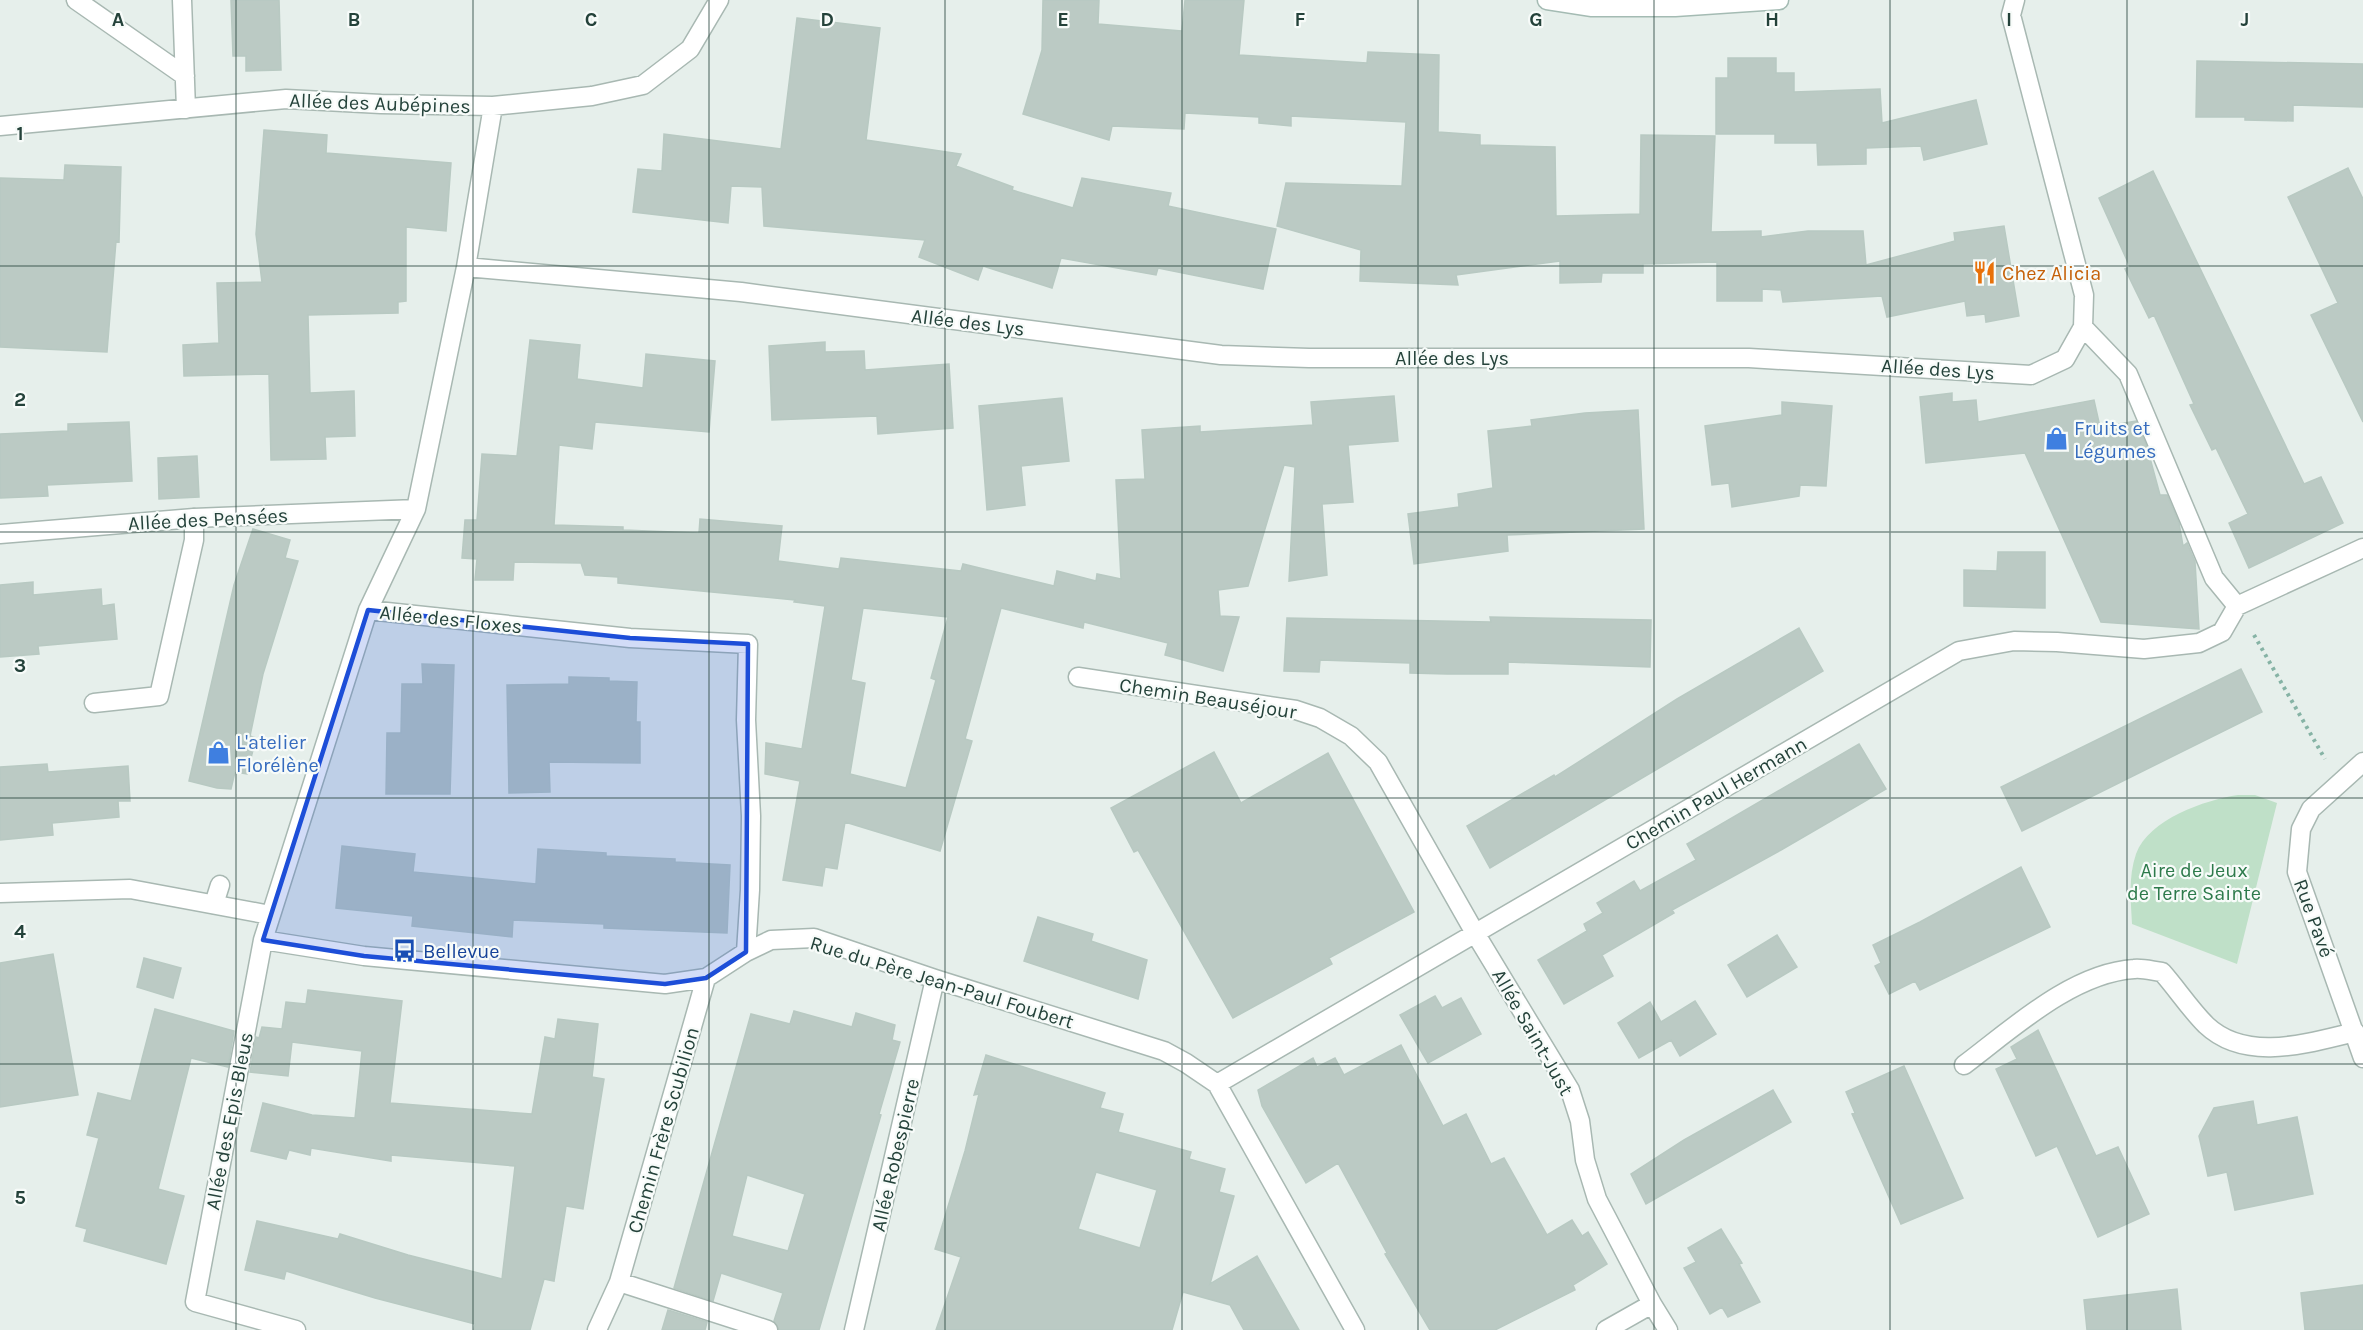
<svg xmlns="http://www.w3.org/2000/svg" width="2363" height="1330" viewBox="0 0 2363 1330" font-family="Karla,sans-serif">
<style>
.green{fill:#bfe0c8}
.building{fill:#bbcac4;stroke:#b8c9c2;stroke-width:1.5;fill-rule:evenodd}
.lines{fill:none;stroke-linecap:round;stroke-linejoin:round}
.lane-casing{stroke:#a8b8b2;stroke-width:21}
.street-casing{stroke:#a8b8b2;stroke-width:21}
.secondary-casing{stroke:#a4bbb3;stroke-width:21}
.path{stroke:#86b3a5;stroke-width:4;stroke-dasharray:3 4.5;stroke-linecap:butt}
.lane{stroke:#fff;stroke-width:18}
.street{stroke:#fff;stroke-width:18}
.secondary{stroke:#fff;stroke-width:18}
.marked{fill:#1d4ed8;fill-opacity:0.2;stroke:#1d4ed8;stroke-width:4.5;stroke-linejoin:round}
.grid{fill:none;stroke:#24423a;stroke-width:1.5;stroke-opacity:0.55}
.labels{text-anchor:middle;stroke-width:4.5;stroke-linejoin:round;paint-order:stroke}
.street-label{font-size:20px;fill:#24423a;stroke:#f7fbf9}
.food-label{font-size:20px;fill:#c56008;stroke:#f7fbf9;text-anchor:start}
.shop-label{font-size:20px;fill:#366cbe;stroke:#f7fbf9;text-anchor:start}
.park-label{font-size:20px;fill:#2d7a4b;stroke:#f7fbf9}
.transit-label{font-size:20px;fill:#164399;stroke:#f7fbf9;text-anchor:start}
.grid-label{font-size:20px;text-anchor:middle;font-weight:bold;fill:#24423a;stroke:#f7fbf9;stroke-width:4.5;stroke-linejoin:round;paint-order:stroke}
</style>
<rect width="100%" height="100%" fill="#e6efeb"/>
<path class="green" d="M2238,795H2255L2277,803L2237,964L2132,924C2131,901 2128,877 2136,854C2149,819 2205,800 2238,795Z"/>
<path class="building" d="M231,0H279L281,70L246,71V56H233Z
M1043,0H1099L1098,24L1182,31L1185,0H1244L1239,55L1367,63L1368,52L1439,55L1438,132L1480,135V145L1555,147L1556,216L1640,214L1641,135L1715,136L1711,232L1761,231V237L1808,231H1863L1866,265L1955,241L1954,233L2004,226L2019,316L1986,322L1985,314L1967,316L1965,301L1887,317L1882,296L1783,302L1781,290L1762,289V301H1717V262L1643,264V273H1602L1601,282L1560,283V261L1456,275L1458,285L1360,281L1361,250L1277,226L1286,183L1402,186L1406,122L1291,116V126L1259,123V117L1185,113L1184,129L1112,126L1109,140L1023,114L1042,50Z
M797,18L880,28L866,140L961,154L956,166L1013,187L1012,190L1073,208L1082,178L1171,193L1168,206L1276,229L1263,289L1158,268L1156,275L1061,258L1052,288L983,266L978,280L919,257L925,240L764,226L762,187L731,186L728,223L633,212L638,169L662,171L664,134L781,149Z
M1728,58H1776V73H1794V92L1880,89L1882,123L1976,100L1987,144L1924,160L1921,146L1866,148V164L1818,165L1817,143H1775V134H1716V78H1728Z
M2197,61L2363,64V107L2293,105V121L2245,120V117H2196Z
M264,130L327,135L326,153L451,163L446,231L406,227V301L398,302V313L308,315L310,393L354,391L355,436L325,437L326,459L271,460L269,374L184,376L183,345L219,343L217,283L262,282L256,234Z
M65,165L121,167L119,242L116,241L107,352L0,347V178L64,180Z
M2348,168L2363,199V422L2311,315L2338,303L2288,197Z
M2153,171L2304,484L2321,477L2343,523L2249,568L2229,523L2248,514L2216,448L2212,450L2190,405L2194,404L2154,315L2149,318L2125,269L2130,267L2099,198Z
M530,340L580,345L577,379L643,388L646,354L715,361L709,432L595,422L592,449L559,445L554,525L623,527V530L699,533L700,519L782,526L778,561L839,569L841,558L961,571L963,564L1054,586L1057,571L1096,581L1097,574L1121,579L1116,480L1145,479L1142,430L1200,426V432L1313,425L1311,402L1394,396L1398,441L1348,445L1353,502L1322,504L1327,575L1289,581L1295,467L1284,465L1248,586L1218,590L1220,616L1239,617L1223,671L1165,655L1168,643L1084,622L1083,628L1001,608L965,739L972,741L940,851L845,822L837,869L825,867L822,886L783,880L800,781L765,774L766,743L802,749L825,606L794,602L795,600L618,583V577L585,575L581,563L514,562L513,580H475L477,559L462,558L465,520H477L482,454L517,456ZM863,608L948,617L931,678L936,680L906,788L850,774L865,683L851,680Z
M825,342V352L864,351L865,370L949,364L953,428L878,434L877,416L772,420L769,346Z
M1952,393V402L1976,400L1978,422L2094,400L2100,427L2136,421L2147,447L2160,495H2167L2179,523L2183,546L2187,543L2195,562L2199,629L2101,622L2025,453L1926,463L1920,397Z
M1062,398L1069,461L1021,466L1025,505L987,510L979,406Z
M1782,402L1832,406L1826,486L1800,485L1799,496L1732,507L1729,483L1712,485L1705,426L1782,415Z
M1638,410L1644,529L1507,535L1508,551L1414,564L1408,514L1459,507L1458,494L1493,488L1488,431L1532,426L1531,420L1585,413Z
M129,422L132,481L47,485L48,496L0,498V434L68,431V424Z
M197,456L199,497L159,499L158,458Z
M253,529L290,540L285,558L298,561L263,674L250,736L256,738L247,774L235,772L231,789L217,788L189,781L234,585Z
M1998,552H2045V608L1964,606V570L1997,571Z
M33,582V595L101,589L102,606L114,604L117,639L38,646L39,654L0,657V585Z
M1490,617L1651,620L1650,667L1508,662V674H1447L1410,673V663L1320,660L1319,672L1284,671L1287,618L1491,622Z
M1799,628L1823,671L1490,868L1467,826L1554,775L1555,777L1677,699Z
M422,664L454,665L450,794H386L387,733H401L402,684H423Z
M2241,669L2262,712L2022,831L2001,787Z
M569,677L609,678V681L637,682L636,722H640V763L549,762L550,792L509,793L507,685L569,684Z
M1859,744L1886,789L1781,850L1672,910L1674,913L1602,955L1613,976L1564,1004L1538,960L1587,931L1584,924L1603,913L1597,903L1634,881L1640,891L1696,860L1687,844Z
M1214,752L1241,803L1328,753L1414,912L1329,958L1332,964L1233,1018L1138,850L1134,852L1111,808Z
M47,764L48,772L128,766L130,801H118L119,817L52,823L53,835L0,840V767Z
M342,846L415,854L413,872L536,884L538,849L606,853V856L675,859V862L730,865L727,933L604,928V924L513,920L512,937L412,926L413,916L336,908Z
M2021,867L2050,927L1920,990L1915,981L1889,994L1875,966L1881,963L1873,945L1920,922Z
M1038,917L1093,934L1091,941L1147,960L1138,999L1024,961Z
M1777,935L1797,967L1747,997L1728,965Z
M53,954L78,1095L0,1107V963Z
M144,958L181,968L173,998L137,987Z
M308,990L402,1001L390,1103L532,1114L545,1037L555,1039L558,1019L598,1024L592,1077L604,1079L583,1209L566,1206L554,1281L544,1279L530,1330H474L475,1324L375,1298L286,1271L284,1279L245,1270L257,1221L338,1239L340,1234L408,1255L502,1279L515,1166L391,1155V1161L311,1148L310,1155L289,1150L286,1159L251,1151L263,1103L312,1115L355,1118L362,1051L292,1042L288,1076L250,1072L256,1037L259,1038L262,1027L282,1029L286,1002L306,1004Z
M1435,996L1442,1008L1461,998L1481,1034L1428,1063L1400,1015Z
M1695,1001L1716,1034L1680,1056L1671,1040L1639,1058L1618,1023L1650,1002L1661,1022Z
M155,1009L234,1031L228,1067L191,1058L158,1189L184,1196L166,1264L84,1241L87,1229L76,1226L99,1138L87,1135L98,1093L131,1101Z
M794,1011L852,1027L856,1013L895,1025L892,1040L900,1042L879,1114L881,1115L819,1330H779L774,1321L783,1293L721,1273L713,1301L674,1288L751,1014L790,1024ZM747,1175L805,1194L788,1251L732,1236Z
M2038,1030L2096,1156L2118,1147L2149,1214L2098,1237L2057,1146L2036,1156L1996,1069L2017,1059L2011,1047Z
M1401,1045L1443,1126L1466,1114L1491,1164L1504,1158L1547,1235L1572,1220L1582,1236L1588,1232L1607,1264L1573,1285L1575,1290L1495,1330H1430L1385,1254L1387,1253L1338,1163L1306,1183L1262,1106L1258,1090L1313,1058L1317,1067L1335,1058L1344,1075Z
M986,1055L1105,1093L1100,1108L1123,1114L1118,1132L1191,1152L1189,1159L1225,1169L1219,1192L1234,1196L1210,1284L1257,1256L1299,1330H1244L1230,1305L1183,1292L1172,1330H936L961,1257L935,1249L965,1151L979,1094L974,1095ZM1096,1172L1157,1190L1140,1248L1078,1229Z
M1904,1066L1963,1198L1901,1224L1852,1114L1855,1113L1846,1092Z
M1773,1090L1791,1122L1646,1204L1631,1174L1684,1140Z
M2253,1101L2257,1125L2297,1117L2313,1194L2235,1210L2227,1172L2208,1176L2199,1136L2214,1108Z
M1721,1229L1742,1263L1739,1264L1760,1302L1728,1317L1722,1307L1710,1314L1684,1268L1696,1262L1688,1248Z
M2363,1285V1330H2305L2301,1293Z
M2177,1289L2181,1330H2087L2084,1300Z
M668,1310L707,1322L705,1330H662Z"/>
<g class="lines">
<defs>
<path id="lane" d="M94,703L159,696L194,540V518
M214,904L220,885"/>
<path id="street" d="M76,0L185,76
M182,0L186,109
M0,126L286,99L381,104L493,106L592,96L643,85L690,49L719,0
M466,267L741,292L1221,355L1309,358H1749L2031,375L2065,359L2083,327L2084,295L2011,15L2015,0
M2083,327L2128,374L2214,578L2237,606
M0,534L194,518L416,509
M2237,606L2363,548
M368,610L630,638L748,644L746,720L751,816L750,890L746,952
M1078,677L1296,710L1320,718L1351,736L1378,762L1475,933L1570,1090L1580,1121L1585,1160L1597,1199L1652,1304L1668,1330
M2363,762L2311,809L2301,829L2297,872L2363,1058
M0,893L130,889L270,915
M263,940L364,956L665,984L706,978L746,952L771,940L814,938L935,979L1164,1051L1186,1063L1217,1084L1355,1330
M1964,1065C2012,1029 2072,973 2134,969C2143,968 2153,971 2162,972C2177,989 2190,1009 2206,1025C2246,1063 2308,1043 2355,1032
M1217,1084L1959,651L2014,641L2057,642L2144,649L2199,643L2222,632L2237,606
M619,1282L768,1330
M296,1330L195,1302L263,940L368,610L416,509L466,267L493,106
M597,1330L619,1282L706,978
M854,1330L935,979
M1606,1330L1652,1304"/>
<path id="secondary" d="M1547,0L1592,7H1675L1779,0"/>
</defs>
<use href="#lane" class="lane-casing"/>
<use href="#street" class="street-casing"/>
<use href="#secondary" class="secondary-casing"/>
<path class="path" d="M2254,635L2325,759"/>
<use href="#lane" class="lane"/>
<use href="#street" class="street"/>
<use href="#secondary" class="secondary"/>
</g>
<path class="marked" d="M368,610L630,638L748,644L746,952L706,978L665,984L364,956L263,940Z"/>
<path class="grid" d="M236,0V1330M473,0V1330M709,0V1330M945,0V1330M1182,0V1330M1418,0V1330M1654,0V1330M1890,0V1330M2127,0V1330M0,266H2363M0,532H2363M0,798H2363M0,1064H2363"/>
<defs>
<symbol id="restaurant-bare" viewBox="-9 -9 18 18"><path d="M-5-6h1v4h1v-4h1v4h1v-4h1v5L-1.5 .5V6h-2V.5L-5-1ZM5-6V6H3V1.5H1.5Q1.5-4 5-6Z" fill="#e8710a" stroke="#f7fbf9" stroke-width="2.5" paint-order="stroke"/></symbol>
<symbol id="shop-bare" viewBox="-9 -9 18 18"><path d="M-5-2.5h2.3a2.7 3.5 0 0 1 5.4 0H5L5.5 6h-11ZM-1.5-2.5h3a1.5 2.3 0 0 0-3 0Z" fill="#3f7fe0" stroke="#f7fbf9" stroke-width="2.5" paint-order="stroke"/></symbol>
<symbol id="bus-bare" viewBox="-9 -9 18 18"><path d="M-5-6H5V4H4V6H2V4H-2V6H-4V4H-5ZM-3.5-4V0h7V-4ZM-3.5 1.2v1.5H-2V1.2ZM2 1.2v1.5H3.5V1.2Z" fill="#1a4fb4" stroke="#f7fbf9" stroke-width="2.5" paint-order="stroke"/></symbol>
</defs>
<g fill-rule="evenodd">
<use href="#restaurant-bare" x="1968" y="256" width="33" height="33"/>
<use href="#shop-bare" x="2040" y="422" width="33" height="33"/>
<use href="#shop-bare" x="202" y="736" width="33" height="33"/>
<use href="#bus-bare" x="388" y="934" width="33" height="33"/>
</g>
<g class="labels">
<g class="street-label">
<text transform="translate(380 103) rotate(2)" y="7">Allée des Aubépines</text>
<text transform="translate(968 322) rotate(7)" y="7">Allée des Lys</text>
<text x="1452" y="365">Allée des Lys</text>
<text transform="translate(1938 369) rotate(4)" y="7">Allée des Lys</text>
<text transform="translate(208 519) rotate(-3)" y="7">Allée des Pensées</text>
<text transform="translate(451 619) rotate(6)" y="7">Allée des Floxes</text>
<text transform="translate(1208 698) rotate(9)" y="7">Chemin Beauséjour</text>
<text transform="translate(1716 793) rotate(-30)" y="7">Chemin Paul Hermann</text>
<text transform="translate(2314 918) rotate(70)" y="7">Rue Pavé</text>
<text transform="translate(942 982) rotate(17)" y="7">Rue du Père Jean-Paul Foubert</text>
<text transform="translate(1533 1032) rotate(60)" y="7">Allée Saint-Just</text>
<text transform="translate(229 1121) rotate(-79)" y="7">Allée des Epis Bleus</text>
<text transform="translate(663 1130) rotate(-74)" y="7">Chemin Frère Scubilion</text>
<text transform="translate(895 1155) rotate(-77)" y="7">Allée Robespierre</text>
</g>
<g class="food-label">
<text x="2002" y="280">Chez Alicia</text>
</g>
<g class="shop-label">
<text x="2074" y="435">Fruits et<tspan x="2074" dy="23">Légumes</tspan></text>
<text x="236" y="749">L'atelier<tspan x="236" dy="23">Florélène</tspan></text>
</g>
<g class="park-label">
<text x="2194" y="877">Aire de Jeux<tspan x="2194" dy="23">de Terre Sainte</tspan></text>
</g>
<g class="transit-label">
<text x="423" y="958">Bellevue</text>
</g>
</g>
<g class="grid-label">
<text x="118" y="26">A</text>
<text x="354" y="26">B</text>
<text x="591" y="26">C</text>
<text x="827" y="26">D</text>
<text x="1063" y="26">E</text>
<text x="1300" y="26">F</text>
<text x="1536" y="26">G</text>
<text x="1772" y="26">H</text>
<text x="2009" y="26">I</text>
<text x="2245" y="26">J</text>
<text x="20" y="140">1</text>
<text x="20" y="406">2</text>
<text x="20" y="672">3</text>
<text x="20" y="938">4</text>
<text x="20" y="1204">5</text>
</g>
</svg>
